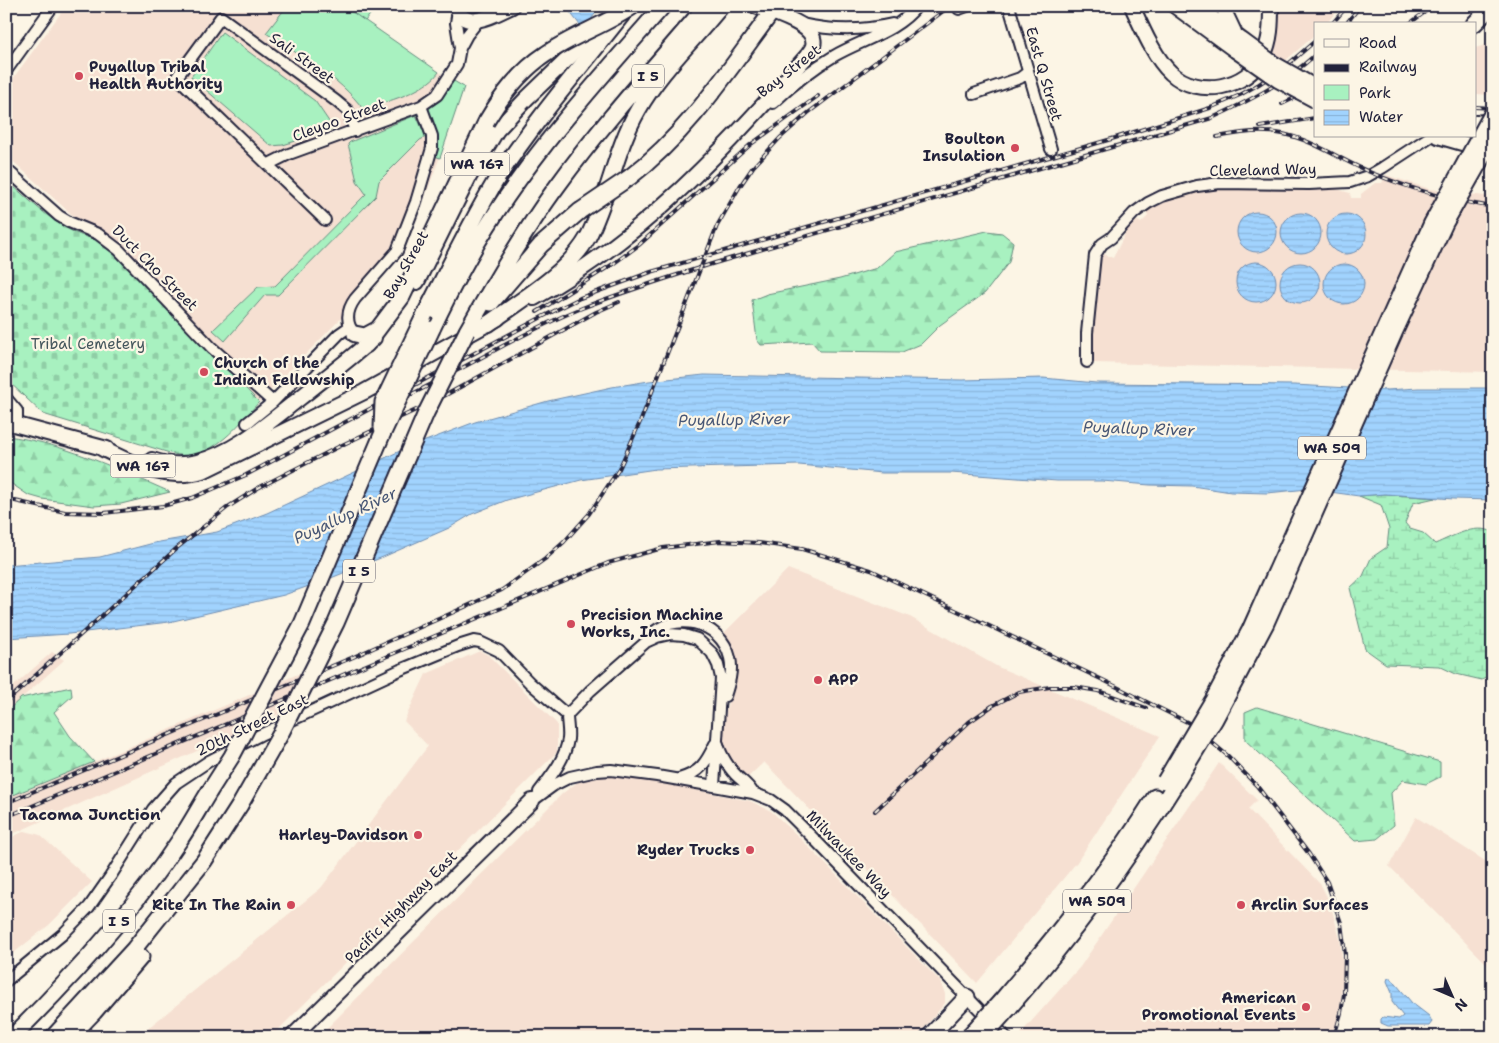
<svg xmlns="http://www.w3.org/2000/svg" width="1499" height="1043" viewBox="0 0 1499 1043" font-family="'Shantell Sans',sans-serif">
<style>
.built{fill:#f6e0d2}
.green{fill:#a8f1c0;stroke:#658a7e}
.forest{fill:url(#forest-firs);stroke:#658a7e}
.wetland{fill:url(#wetland-marsh);stroke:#658a7e}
.cemetery{fill:url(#cemetery-stones);stroke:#658a7e}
.water{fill:url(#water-rules);stroke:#6e8cb0}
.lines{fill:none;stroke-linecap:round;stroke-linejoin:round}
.minor-casing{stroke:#22223b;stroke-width:14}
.major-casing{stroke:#22223b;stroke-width:18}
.highway-casing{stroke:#22223b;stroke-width:19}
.minor{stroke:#fcf5e5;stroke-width:10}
.major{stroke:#fcf5e5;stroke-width:14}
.highway{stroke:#fcf5e5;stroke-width:15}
.rail-casing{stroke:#22223b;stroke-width:4}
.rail{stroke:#fcf5e5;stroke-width:2;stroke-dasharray:5.5;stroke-linecap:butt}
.major-bridge-casing{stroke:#22223b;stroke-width:18;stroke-linecap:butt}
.highway-bridge-casing{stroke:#22223b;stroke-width:19;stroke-linecap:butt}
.major-bridge{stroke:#fcf5e5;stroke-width:14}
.highway-bridge{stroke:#fcf5e5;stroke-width:15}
.poi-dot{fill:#d1495b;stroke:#fcf5e5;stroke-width:2}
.labels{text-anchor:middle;stroke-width:4.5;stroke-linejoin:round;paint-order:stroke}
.shield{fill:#fcf5e5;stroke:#63616e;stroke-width:1}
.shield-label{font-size:14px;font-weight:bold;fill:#22223b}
.street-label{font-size:15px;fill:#22223b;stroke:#fcf5e5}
.poi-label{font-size:15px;font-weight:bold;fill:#22223b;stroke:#fcf5e5;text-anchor:start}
.park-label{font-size:15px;fill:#44565c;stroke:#fcf5e5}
.water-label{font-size:16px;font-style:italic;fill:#485776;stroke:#fcf5e5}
.neighbourhood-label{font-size:16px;font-weight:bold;fill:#22223b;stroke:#fcf5e5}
</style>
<defs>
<pattern id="forest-firs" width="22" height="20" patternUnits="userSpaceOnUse" patternTransform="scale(1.25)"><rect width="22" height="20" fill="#a8f1c0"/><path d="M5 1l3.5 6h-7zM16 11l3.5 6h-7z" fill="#90cea6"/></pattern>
<pattern id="wetland-marsh" width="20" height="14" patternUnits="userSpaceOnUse" patternTransform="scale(1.25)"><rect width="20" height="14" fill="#a8f1c0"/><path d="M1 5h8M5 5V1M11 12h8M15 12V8" fill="none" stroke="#90cea6"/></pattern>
<pattern id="cemetery-stones" width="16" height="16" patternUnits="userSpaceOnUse" patternTransform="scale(1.25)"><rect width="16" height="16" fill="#a8f1c0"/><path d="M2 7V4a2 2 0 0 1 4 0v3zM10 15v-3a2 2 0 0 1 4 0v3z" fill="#90cea6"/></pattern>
<pattern id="water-rules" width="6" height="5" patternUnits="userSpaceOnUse" patternTransform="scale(1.25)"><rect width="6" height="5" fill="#a1d3fe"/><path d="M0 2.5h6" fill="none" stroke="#8ab5db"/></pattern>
</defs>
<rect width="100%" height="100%" fill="#fcf5e5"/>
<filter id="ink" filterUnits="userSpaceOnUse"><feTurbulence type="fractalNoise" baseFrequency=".02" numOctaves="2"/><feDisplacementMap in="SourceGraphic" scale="10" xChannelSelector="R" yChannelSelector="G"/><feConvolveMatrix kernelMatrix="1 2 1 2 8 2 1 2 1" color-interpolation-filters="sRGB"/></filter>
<g filter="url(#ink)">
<path class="built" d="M66,6H344L439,72L464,87L443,149L403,255L259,402L100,240L6,155V88Z
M1279,6H1341L1326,24H1315V35L1285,61L1274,54Z
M1493,43V95L1475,94V48Z
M1386,175L1430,189L1493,197V372L1093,363V329L1095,296L1097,295V263L1102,249L1106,250L1104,254L1113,258L1130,224L1138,221L1141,223L1148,216L1146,211L1150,206L1219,186L1333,188L1350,193L1351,198H1361V194L1375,183H1382Z
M788,569L910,617L998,667L1160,736L1077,862L977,983L764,762L745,780L729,760L724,746L722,730L734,675L721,636Z
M480,651L488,655L557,724V752L271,1037H137L321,888L428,746L404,721L426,674Z
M52,652L64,660L6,712V693Z
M312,668L308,701L6,837V798L94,762Z
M1219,763L1257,800L1248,809L1321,885L1330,903L1340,939L1343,967L1341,1001L1337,1021L1331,1037H1025L1021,1033L1080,967Z
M604,773L633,777L750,801L771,811L798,836L941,982L945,994V1003L917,1037H318L563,793L582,779Z
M1416,817L1493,866V970L1389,866Z
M25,831L40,835L92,882L49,925L6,959V840Z"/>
<path class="green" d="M287,6H344L439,72C425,92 386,102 363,109C340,77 298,55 266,33Z
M222,32L315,101L334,129L283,145L271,146L191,77Z
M452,80L464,87L440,158L435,156L436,138L428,108L439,99Z
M416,115L426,137L420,140L379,181L376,196L278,295H265L225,341L213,330L258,287L275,286L366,194L357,181L348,144L350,142Z"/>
<path class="forest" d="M344,6H377L365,21Z
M987,231L1002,233L1013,242L1009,262L985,293L940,325L921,344L902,352L820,351L812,342L761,345L757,340L752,300L767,294L840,279L877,268L895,252Z
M6,436C61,442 120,470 170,492L121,504L94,506L42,499L28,495L6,480Z
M71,687L72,696L54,712L70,736L94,762L6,798V712L21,698Z
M1257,707L1440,762V777L1426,784L1403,780L1391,793L1394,825L1377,839L1355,841L1245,740V712Z"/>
<path class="wetland" d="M1385,494L1435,498L1413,503L1405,523L1410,529L1423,533L1435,544C1452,537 1474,523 1493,532V673L1482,680L1456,674L1439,666L1386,664L1365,649L1350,588L1363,576L1371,558L1387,547L1389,529L1381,505L1359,496Z"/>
<path class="cemetery" d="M6,180C34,203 62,235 100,240L259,402C241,422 220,450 192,455C186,456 179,455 173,454L43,414L6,379Z"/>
<path class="water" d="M565,6H600C595,14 589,25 580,25Z
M1237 232a20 20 0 1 1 40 0a20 20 0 1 1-40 0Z
M1281 233a20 20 0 1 1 40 0a20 20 0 1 1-40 0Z
M1326 234a20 20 0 1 1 40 0a20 20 0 1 1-40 0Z
M1236 282a20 20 0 1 1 40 0a20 20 0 1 1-40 0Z
M1280 283a20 20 0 1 1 40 0a20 20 0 1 1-40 0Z
M1324 284a20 20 0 1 1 40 0a20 20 0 1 1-40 0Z
M704,375L962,380L1043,378L1096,383L1294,385L1387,390L1418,388H1493V500L1454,499L1385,494L1359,496L1308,489L1267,493L1231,492L1192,486L1150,485L1102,481H1057L951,473H882L799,465L656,469L581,480L507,500L472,514L449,528L383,557L331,578L284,595L169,622L69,634L6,638V565L100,557L154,543L217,532L267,513L402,450L475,422L548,401L612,387L649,381Z
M1388,978H1391L1412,1003L1429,1016L1432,1022L1429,1026H1388L1381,1023V1019L1383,1017L1399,1019L1403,1016L1392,1002V993L1387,981Z"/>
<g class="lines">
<defs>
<path id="minor" d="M1009,6L1051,149
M959,9L967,6
M802,24C832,31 862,31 892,24
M460,48L467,35L479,20
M6,71L53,6
M974,94L1020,78L1028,72
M773,103C792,85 812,69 834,56C861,40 897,32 917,6
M1475,121L1492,119
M269,164L289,154L421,106L437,95L457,64L460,48L456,23L458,10
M6,169L59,216L69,222L98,234L119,250L212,348L273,402
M325,220L177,77L221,17L336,101L348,111L355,131
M355,334C345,323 347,310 355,299L397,251L416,202L432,148V136L421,106
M1087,362V333L1095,255L1102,244L1111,238L1134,213L1148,203L1162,196L1197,186L1220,183L1309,184L1350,182L1368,176L1382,168L1431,136
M6,398L17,411V424
M247,423L273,402L339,334L349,327
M648,637C673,611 721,620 730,658C733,671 729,684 725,696
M718,744C721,756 730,770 739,778C745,783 749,786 753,793
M679,779C700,773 706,763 715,744
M539,792C551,776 565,760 568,739C569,731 567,723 567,715L590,691L646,642L657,637L670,634L684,635L697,639L712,653L718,665L721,678L714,786
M532,801L554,785L570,777L597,771L611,770L657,776L714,786L753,793L771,800L785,810L817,842L1006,1037
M6,981L63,934L89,907L110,877L153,809L176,783L209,761L260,735L400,670L458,646L474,641L480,642L499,651L530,683L567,715"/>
<path id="major" d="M457,6C462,34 497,13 512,6
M1132,6C1141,26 1155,59 1171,73C1198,98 1247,89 1263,56C1271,40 1271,23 1271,6
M1175,6L1235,50
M1196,6L1243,41
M1224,6L1226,15L1234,32
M1438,136L1483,149
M417,282L469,177L497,130L526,99L603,25
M534,298C642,239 727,147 807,56C809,53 812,50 813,46C819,24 771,13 756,6
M6,422L107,449
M99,447C134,464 166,483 205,470L364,392L498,318
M152,460C167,465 181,466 197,462C236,452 269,422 300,398C325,378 350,359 374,338
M292,1037L532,801"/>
<path id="highway" d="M1474,24L1492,6
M630,177C688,133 728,71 771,13
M491,303L541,245L580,211
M425,314C449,268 471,221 498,177C536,119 582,66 625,11
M488,324C521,300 568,273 588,237C609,197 615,150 638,110C660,71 693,41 721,6
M432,329C442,308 452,288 463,268C515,171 591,88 663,6
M467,331C495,281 524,231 558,185C603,123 656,65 706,6
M355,334L365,336L378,329
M366,345L402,297L486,122
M1001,1001C1056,936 1110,869 1155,797
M1009,1008C1070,938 1125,865 1174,786
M12,1037C73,977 132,912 179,841C190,825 199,808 209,792
M53,1037L134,949L204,861L240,805
M70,1037L94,1012L141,957
M929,1037L967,997"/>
</defs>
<use href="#minor" class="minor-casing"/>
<use href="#major" class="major-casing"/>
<use href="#highway" class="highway-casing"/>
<use href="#minor" class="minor"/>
<use href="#major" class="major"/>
<use href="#highway" class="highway"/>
<defs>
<path id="rail" d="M1332,24L1347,6
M1346,24L1360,6
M1409,24L1433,6
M1282,104L1315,88
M1475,107L1493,108
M1260,127L1315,118
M1217,137C1233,134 1250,131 1266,132C1305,133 1337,159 1372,173C1413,190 1449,200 1493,207
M537,312L613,264L639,245L750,145L818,96
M412,394C469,366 523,332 582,308C625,291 670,277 715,263L1212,118C1249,101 1284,83 1315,55
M6,499L65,512L104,513L163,506L192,498L246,475L542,317L580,298L651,272L1115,138L1210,108L1240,95L1259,84L1286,66L1315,41
M6,702L177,548L228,507L258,488L344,444L435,401L596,312L619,302
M6,803L351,658L454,612L502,590L545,559L564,542L589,514L619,469L641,420L717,226L740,186L753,167L780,138L808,113L950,6
M875,811L969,722L992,706L1019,692L1050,687H1074L1098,691L1146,708
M6,817L608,563L663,548L720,541L759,543L802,549L871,570L1105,681L1189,723L1228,756L1257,786L1309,854L1327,882L1341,923L1345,954L1344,994L1341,1013L1334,1037"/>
</defs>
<use href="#rail" class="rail-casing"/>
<use href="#rail" class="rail"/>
<defs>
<path id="major-bridge" d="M1243,41L1273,63L1315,87
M1235,50L1278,80L1315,100"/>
<path id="highway-bridge" d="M486,122C502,95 520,71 546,54C573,35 606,25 633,6
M580,211L630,177
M382,428L383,402L425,314
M1165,781L1213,700L1250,630L1432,223L1493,112
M1174,786L1215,719L1266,623L1395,331L1445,223L1493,138
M209,792L232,756L302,624L381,437L432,329
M240,805L280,735L336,623L426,413L467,331
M968,1037L1001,1001
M983,1037L1009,1008"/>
</defs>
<use href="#major-bridge" class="major-bridge-casing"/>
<use href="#highway-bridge" class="highway-bridge-casing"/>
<use href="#major-bridge" class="major-bridge"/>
<use href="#highway-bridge" class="highway-bridge"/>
</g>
</g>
<g class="poi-dot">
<circle cx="79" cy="76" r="5"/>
<circle cx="1015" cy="148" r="5"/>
<circle cx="204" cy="372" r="5"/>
<circle cx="571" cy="624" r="5"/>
<circle cx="818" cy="680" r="5"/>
<circle cx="418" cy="835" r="5"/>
<circle cx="750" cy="850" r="5"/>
<circle cx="291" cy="905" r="5"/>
<circle cx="1241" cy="905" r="5"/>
<circle cx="1306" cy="1007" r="5"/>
</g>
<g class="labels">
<g class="shield">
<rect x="632" y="64.5" width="32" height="23" rx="4"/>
<rect x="444.5" y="152.5" width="65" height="23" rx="4"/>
<rect x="1298" y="436.5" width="68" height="23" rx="4"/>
<rect x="110.5" y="454.5" width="65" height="23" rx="4"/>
<rect x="343" y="559.5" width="32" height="23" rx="4"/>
<rect x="1063" y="889.5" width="68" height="23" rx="4"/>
<rect x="103" y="909.5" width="32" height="23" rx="4"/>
</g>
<g class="shield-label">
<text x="648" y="81">I 5</text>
<text x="477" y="169">WA 167</text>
<text x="1332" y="453">WA 509</text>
<text x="143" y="471">WA 167</text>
<text x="359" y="576">I 5</text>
<text x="1097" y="906">WA 509</text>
<text x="119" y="926">I 5</text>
</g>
<g class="street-label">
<text transform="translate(302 58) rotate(36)" y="5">Sali Street</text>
<text transform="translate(789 71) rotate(-38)" y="5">Bay Street</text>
<text transform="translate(1044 74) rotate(74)" y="5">East Q Street</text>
<text transform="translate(339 120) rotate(-20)" y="5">Cleyoo Street</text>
<text transform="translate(1263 170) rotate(-1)" y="5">Cleveland Way</text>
<text transform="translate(406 265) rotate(-61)" y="5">Bay Street</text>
<text transform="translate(155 268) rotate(45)" y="5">Duct Cho Street</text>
<text transform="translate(252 725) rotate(-26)" y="5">20th Street East</text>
<text transform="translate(849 854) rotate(46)" y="5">Milwaukee Way</text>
<text transform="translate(401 907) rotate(-45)" y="5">Pacific Highway East</text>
</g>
<g class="poi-label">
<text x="89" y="72">Puyallup Tribal<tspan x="89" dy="17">Health Authority</tspan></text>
<text x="1005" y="144" text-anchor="end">Boulton<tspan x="1005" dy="17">Insulation</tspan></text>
<text x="214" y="368">Church of the<tspan x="214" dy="17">Indian Fellowship</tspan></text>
<text x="581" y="620">Precision Machine<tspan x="581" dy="17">Works, Inc.</tspan></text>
<text x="828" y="685">APP</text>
<text x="408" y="840" text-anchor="end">Harley-Davidson</text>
<text x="740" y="855" text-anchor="end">Ryder Trucks</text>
<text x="281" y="910" text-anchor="end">Rite In The Rain</text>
<text x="1251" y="910">Arclin Surfaces</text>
<text x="1296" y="1003" text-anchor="end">American<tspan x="1296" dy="17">Promotional Events</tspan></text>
</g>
<g class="park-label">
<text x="88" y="349">Tribal Cemetery</text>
</g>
<g class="water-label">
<text transform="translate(734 419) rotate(-1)" y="6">Puyallup River</text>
<text transform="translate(1139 428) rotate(2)" y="6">Puyallup River</text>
<text transform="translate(345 515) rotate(-25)" y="6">Puyallup River</text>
</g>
<g class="neighbourhood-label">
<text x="90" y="820">Tacoma Junction</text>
</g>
</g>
<rect width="1499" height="1043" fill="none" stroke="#fcf5e5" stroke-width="25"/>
<rect x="12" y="12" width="1474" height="1018" fill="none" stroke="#22223b" stroke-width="2" filter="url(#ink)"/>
<rect x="1314" y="22" width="162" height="115" fill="#fcf5e5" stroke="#a5a1a1"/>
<rect x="1324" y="39" width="25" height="8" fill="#fcf5e5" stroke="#a5a1a1"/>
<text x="1359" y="48" font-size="15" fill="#22223b">Road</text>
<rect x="1324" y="64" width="25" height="8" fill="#22223b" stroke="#a5a1a1"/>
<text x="1359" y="72" font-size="15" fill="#22223b">Railway</text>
<rect x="1324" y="85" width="25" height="15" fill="#a8f1c0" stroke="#a5a1a1"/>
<text x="1359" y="98" font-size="15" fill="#22223b">Park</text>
<rect x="1324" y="110" width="25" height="15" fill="url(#water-rules)" stroke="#a5a1a1"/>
<text x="1359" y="122" font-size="15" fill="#22223b">Water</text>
<g transform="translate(1452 996) rotate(135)" stroke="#fcf5e5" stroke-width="4" paint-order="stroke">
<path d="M0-4L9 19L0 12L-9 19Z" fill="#22223b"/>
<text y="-8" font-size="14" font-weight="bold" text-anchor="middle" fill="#22223b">N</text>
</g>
</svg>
